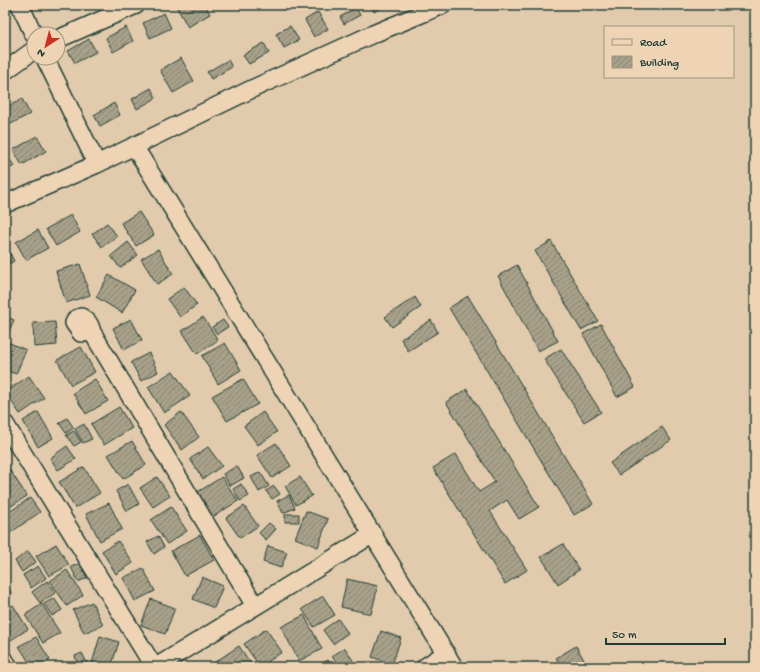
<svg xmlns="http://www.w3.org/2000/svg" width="760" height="672" viewBox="0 0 760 672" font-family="'Gochi Hand',sans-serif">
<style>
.building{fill:url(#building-hatch);stroke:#1f3d34}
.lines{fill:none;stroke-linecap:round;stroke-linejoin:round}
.street-casing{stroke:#1f3d34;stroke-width:20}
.street{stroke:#eed4b5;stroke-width:17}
</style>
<defs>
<pattern id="building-hatch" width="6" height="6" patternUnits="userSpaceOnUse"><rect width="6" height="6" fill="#a8a18a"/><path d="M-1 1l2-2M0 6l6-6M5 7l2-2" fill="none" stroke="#888472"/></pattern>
</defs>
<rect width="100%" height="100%" fill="#e2cbad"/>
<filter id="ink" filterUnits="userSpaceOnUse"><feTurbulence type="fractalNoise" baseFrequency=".025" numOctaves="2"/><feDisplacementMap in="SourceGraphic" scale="8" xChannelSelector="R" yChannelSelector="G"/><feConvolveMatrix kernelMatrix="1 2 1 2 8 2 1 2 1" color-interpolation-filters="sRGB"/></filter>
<g filter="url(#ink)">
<path class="building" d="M178,5H205L210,14L188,27L176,6Z
M371,5H386L374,12Z
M356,8L360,15L344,24L340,17Z
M318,12L328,29L314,37L305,20Z
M164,13L171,28L150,38L143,23Z
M290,26L299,40L284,48L276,34Z
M126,27L133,41L113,52L106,38Z
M89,39L96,52L75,63L68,51Z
M264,43L269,53L249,64L243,55Z
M181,58L194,81L173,93L160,70Z
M228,60L232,67L211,79L207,72Z
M151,88L156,98L137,109L132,99Z
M22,99L30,114L7,126L5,122V108Z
M114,103L120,115L100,126L94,115Z
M37,136L46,151L22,165L13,150Z
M5,152L14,166L5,171Z
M139,212L154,235L136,246L121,223Z
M71,215L80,232L56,246L46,229Z
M107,223L117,236L102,247L92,234Z
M38,230L48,248L26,260L16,242Z
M551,241L598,321L581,330L535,251Z
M128,242L138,255L120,268L111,256Z
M5,244L14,261L5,266Z
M158,249L173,274L157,284L141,259Z
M80,264L90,295L66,303L56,271Z
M517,265L558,341L538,351L498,276Z
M109,275L135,290L122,313L96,297Z
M184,287L197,305L180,317L167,299Z
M468,296L593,504L574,515L449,308Z
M415,297L421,307L392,327L385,317Z
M5,316L14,320L6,337H5Z
M203,317L218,340L197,354L182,331Z
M131,319L142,340L124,350L113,328Z
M223,320L228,327L217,334L212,327Z
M431,320L438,332L408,351L401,339Z
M55,322L57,345L34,347L33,323Z
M601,324L635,387L617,397L583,334Z
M5,341L26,350L16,374L5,370Z
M225,343L241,370L218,384L202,356Z
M81,347L95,372L71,385L57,360Z
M561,349L601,412L584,422L544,359Z
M149,353L158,372L141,381L131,362Z
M173,371L190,396L164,413L148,387Z
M29,376L44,398L20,414L5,392Z
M95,379L108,401L86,414L73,393Z
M243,379L258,404L227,421L212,396Z
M467,389L539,507L519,519L507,500L490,511L527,570L505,584L433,468L456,454L479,492L495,482L446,402Z
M119,407L132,428L104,445L91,424Z
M38,412L53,438L38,447L23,421Z
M181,412L199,437L182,450L164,425Z
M263,412L277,432L258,445L244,426Z
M67,418L74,428L66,433L59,423Z
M84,424L92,439L83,443L75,429Z
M662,427L671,440L619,475L610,463Z
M74,431L81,442L74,446L66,435Z
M132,441L146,465L123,479L108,455Z
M276,443L291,466L272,478L257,455Z
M67,446L76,459L58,470L50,458Z
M208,447L222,466L203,479L190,459Z
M237,466L244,478L230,486L223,474Z
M84,467L100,493L75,508L59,482Z
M9,469L27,496L5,510V471Z
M260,472L269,486L259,492L251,477Z
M157,477L170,496L153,507L140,488Z
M222,477L238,501L211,518L196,493Z
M300,477L312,496L296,505L285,486Z
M128,484L139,504L127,511L116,491Z
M241,484L249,496L240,501L233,489Z
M274,486L280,494L272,499L266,491Z
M289,495L295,508L283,513L277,501Z
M30,498L40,512L10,533L5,526V515Z
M109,503L122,529L100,541L86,514Z
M244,506L258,526L240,538L226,518Z
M171,507L187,531L167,544L151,520Z
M306,511L328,519L318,547L295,538Z
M285,514H299V522H285Z
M269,523L276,529L266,540L259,533Z
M200,535L214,560L185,576L171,551Z
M158,536L164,547L154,554L147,542Z
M118,541L133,563L116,574L102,551Z
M56,544L69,565L49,576L36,556Z
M563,544L579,570L558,584L541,557Z
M268,546L287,552L281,568L263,562Z
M28,551L36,562L22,572L15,561Z
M80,563L87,578L78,582L71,567Z
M38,566L46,578L31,588L23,575Z
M143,568L155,591L135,601L123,578Z
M67,570L83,595L67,606L50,581Z
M202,577L223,586L214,608L193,599Z
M347,579L378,586L371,614L341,607Z
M47,581L55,593L40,603L32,592Z
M5,583L12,594L5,598Z
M323,596L335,615L314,627L302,609Z
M54,598L62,610L52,616L44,604Z
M151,599L175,608L165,634L141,625Z
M92,602L103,625L84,633L73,610Z
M42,604L60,633L43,643L25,615Z
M13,605L28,629L11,640L5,631V610Z
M304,615L322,649L299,661L281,627Z
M338,619L348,633L333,644L323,630Z
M266,629L282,652L260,667L244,644Z
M381,631L401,638L392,664L372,657Z
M100,636L119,642L111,667H91Z
M36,637L50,660L38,667H32L19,646Z
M239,646L253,667H218L215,662Z
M576,646L588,667H562L556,658Z
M345,648L357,667H339L332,656Z
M82,653L89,667H79L75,656Z
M328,660L332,667H316Z"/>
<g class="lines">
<defs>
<path id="street" d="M20,5L34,35
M58,39L136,5
M45,58L97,164
M5,71L34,50
M134,146L454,667
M5,204L97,164L254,88L373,34L443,5
M92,332L81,333L74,323L76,319L81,317C88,321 90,324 92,332L255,606
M5,424L154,667
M5,661L9,667
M156,667L373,534
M425,667L446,653"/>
</defs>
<use href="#street" class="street-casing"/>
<use href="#street" class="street"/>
</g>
</g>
<rect width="760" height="672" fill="none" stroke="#eed4b5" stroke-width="20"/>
<rect x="10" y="10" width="740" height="652" fill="none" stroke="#1f3d34" stroke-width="1.5" filter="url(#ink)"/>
<rect x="604" y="26" width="130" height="52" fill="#eed4b5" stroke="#9b9881"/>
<rect x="612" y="39" width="20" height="6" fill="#eed4b5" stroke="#9b9881"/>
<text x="640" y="46" font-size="12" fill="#1f3d34">Road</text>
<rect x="612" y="56" width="20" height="12" fill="url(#building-hatch)" stroke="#9b9881"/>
<text x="640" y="66" font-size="12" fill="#1f3d34">Building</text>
<g transform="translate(46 46) rotate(216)"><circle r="19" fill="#eed4b5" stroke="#9b9881"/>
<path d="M0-3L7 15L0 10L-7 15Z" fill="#c8321e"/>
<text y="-6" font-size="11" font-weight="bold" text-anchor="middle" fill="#1f3d34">N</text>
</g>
<path d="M606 638v6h119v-6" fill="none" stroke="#1f3d34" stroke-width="2"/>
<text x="612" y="638" font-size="12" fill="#1f3d34" stroke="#eed4b5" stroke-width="3" paint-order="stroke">50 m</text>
</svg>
